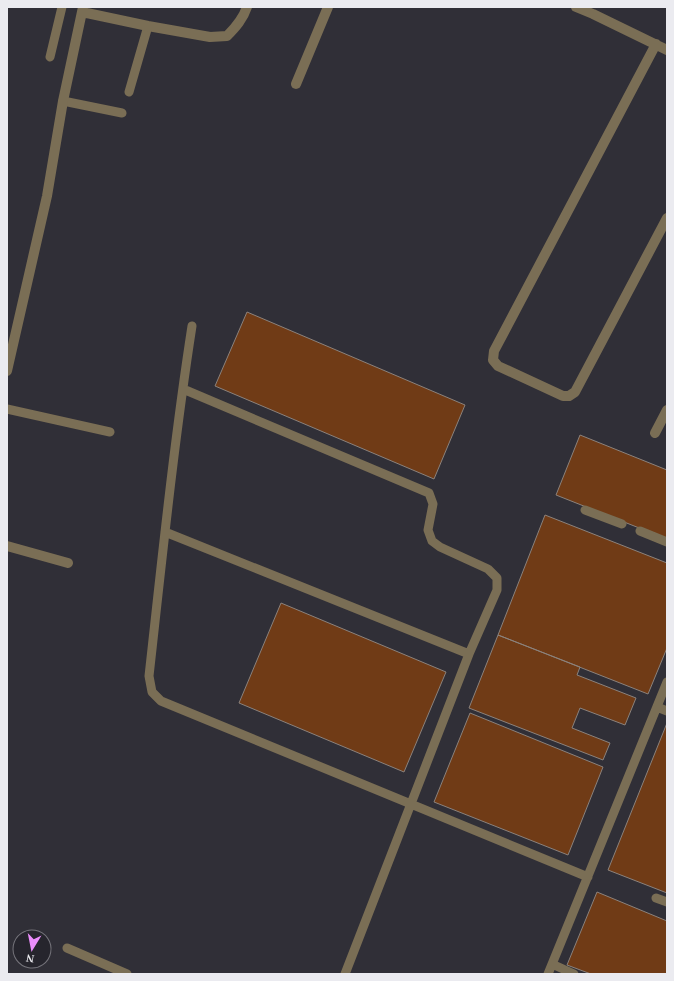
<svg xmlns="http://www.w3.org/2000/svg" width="674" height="981" viewBox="0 0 674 981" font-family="Georgia,serif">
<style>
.building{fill:#703b16;stroke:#8b827c}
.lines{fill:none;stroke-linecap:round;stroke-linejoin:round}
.service{stroke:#7a6e55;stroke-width:9}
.minor{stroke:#7a6e55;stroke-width:10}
</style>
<rect width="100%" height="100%" fill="#302f37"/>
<path class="building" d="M247,312L465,405L434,479L215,386Z
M580,435L667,470V539L556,495Z
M545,515L667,563V648L648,694L498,635Z
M281,603L446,672L404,772L239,703Z
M498,635L580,667L577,675L636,698L625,725L580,708L572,728L610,743L603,760L469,708Z
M470,713L603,767L568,855L434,802Z
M667,723V893L608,870Z
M597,892L667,921V974H591L567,965Z"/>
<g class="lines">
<path class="service" d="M50,57L62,7
M129,92L148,26
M63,101L122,113
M192,326C174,442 162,559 149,676L152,692L161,701L588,877
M183,389L429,493L433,504L428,530L432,541L440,547L488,569L497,578V590L469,654L345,974
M7,409L110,432
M585,510L622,524
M640,531L667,542
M165,532L469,654
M657,707L667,711
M656,898L667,902
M67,948L127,974
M552,964L574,974
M548,974L667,682"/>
<path class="minor" d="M576,7L593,14L667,50
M82,12L148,26L210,37L227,36C236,27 243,19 247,7
M656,44L494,351L493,360L498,366L563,396H569L575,392L667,218
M296,84L328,7
M7,371L47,196L63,101L83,7
M655,433L667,410
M7,546L68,563"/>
</g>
<rect width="674" height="981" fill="none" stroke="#ebebf0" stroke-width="16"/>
<g transform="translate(32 949) rotate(190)"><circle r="19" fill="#26252d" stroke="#75747b"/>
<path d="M0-3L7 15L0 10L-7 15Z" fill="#eb8dfb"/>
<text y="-6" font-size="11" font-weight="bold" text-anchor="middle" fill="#ebebf0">N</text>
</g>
</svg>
